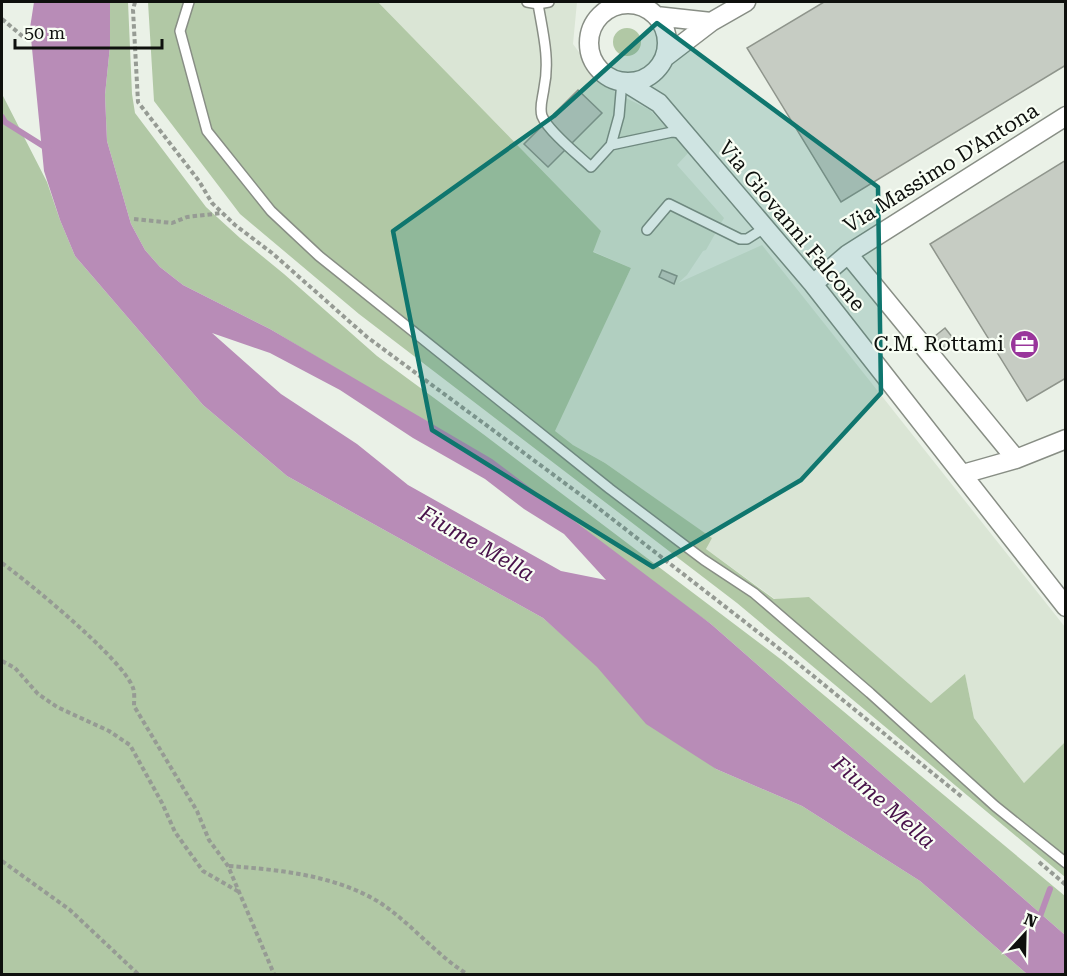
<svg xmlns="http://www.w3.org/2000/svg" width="1067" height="976" viewBox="0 0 1067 976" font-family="'Roboto Serif',serif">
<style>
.built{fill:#dae5d5}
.green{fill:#b1c8a5}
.water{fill:#b88cb7;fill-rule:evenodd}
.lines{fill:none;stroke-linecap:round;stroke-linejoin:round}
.stream{stroke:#b88cb7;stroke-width:6}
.building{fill:#c6ccc3;stroke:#8f958c;stroke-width:1.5}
.service-casing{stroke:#888e85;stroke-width:12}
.minor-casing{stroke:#888e85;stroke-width:21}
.path{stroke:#969b94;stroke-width:4;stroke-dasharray:4.5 3;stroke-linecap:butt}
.service{stroke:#fff;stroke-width:9}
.minor{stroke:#fff;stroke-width:18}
.marked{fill:#0f766e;fill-opacity:0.2;stroke:#0f766e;stroke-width:4.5;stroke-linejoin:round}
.labels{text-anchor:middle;stroke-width:4.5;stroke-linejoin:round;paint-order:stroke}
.street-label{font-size:21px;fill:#0e100d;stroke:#f8fef4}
.poi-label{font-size:21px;fill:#0e100d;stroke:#f8fef4;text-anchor:end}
.water-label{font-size:22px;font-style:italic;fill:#48124a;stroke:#f8fef4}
</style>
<rect width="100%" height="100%" fill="#eaf1e7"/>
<path class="built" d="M378,2H577L573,44L595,74L616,93L650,110L689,152L677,165L724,218L706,250L703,251L687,275L678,283L762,245L1065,627V742L1024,783L974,718L965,675L932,704L809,597L775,599L706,549L711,538L605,463L573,445L554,431L631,268L592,251L601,231Z"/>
<path class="green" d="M110,2H128L132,94L135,113L206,207L240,238L284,274L377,356L483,434L783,661L1065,896V935L711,624L417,417L270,329L183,285L160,267L145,250L131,224L107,141L105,95L110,46Z
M148,2H378L601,231L593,252L631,268L555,431L573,445L605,463L712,538L706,549L774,599L809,597L931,703L965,674L974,718L1024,783L1065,742V877L737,603L359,314L240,214L154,101Z
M613 42a14 14 0 1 1 28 0a14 14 0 1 1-28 0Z
M2,94L47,182L60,220L75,256L203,405L287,476L543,618L716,769L802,806L920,881L1027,974H2Z"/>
<path class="water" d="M34,2H110V46L105,95L107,141L131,224L145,250L160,267L183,285L270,329L492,459L711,624L1065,935V974H1027L920,881L802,806L716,769L646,724L597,667L543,618L287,476L203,405L75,256L60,220L44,171L30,28ZM212,333L270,353L340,390L413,438L485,479L524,509L564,534L606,580L561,571L408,485L357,444L281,394Z"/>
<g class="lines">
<path class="stream" d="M2,117L5,122L48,149
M1039,919L1050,889"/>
</g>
<path class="building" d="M824,2H1066V65L841,202L747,48Z
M578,90L602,113L548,167L524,144Z
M1066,160V378L1027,401L930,244Z
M662,270L677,276L674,284L659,277Z
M945,328L956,342L946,350L935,336Z"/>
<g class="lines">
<defs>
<path id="service" d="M189,2L180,31L207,131L271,211L319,256L610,489L704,560L754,593L870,693L995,806L1066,863
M527,2L538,4L549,2
M538,4C543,33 550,60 544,88C543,97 539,107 542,116C548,131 578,155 591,167L611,145L672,132L681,133
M611,145L619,116L622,81
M647,230L669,204L740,239H747L766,227"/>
<path id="minor" d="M589 43a39 39 0 1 1 78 0a39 39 0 1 1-78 0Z
M656,16L711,22
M664,58L711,22L746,2
M625,82L659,103L813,284L1066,607
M848,254L1016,459
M813,284L848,254L1066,116
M963,474L1016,459L1066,439"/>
</defs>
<use href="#service" class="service-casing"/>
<use href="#minor" class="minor-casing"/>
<path class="path" d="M135,2L133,10L138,102L199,181L212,203L235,225L272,253L367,337L593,504L790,657L962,797
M2,19L27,40
M134,219L172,223L187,217L222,213
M2,563C28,582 124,660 133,688C135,693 134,701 134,706L197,811L209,840L228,866L274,974
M2,661L15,668L38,694L57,707L109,731L130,745L162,803L175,832L195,860L203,871L239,892
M2,861L70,910L138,974
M1039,862L1066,885
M229,866C280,870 334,875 379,902C411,923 435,954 467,974"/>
<use href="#service" class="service"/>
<use href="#minor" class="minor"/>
</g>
<path class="marked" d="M657,23L878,187L881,393L801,480L653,567L432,430L393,231L554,116Z"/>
<defs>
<symbol id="office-disc" viewBox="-11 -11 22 22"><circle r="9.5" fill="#99359b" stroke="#f8fef4"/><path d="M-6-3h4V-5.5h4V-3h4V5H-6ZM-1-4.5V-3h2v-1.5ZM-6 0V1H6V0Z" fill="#fff"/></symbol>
</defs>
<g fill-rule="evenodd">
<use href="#office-disc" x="1008" y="328" width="33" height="33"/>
</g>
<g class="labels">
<g class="street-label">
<text transform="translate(941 168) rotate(-32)" y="7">Via Massimo D'Antona</text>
<text transform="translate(792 226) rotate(50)" y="7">Via Giovanni Falcone</text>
</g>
<g class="poi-label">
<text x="1004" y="351">C.M. Rottami</text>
</g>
<g class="water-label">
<text transform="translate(477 543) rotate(30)" y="8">Fiume Mella</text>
<text transform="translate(884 802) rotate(41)" y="8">Fiume Mella</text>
</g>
</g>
<rect width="1067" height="976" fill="none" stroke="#0e100d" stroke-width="6"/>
<g transform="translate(1025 934) rotate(22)" stroke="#f8fef4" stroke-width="4.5" paint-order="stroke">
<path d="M0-4.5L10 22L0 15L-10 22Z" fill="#0e100d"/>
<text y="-9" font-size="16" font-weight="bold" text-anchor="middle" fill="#0e100d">N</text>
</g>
<path d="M15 39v9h147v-9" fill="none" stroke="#0e100d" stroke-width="3"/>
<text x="24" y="39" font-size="18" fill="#0e100d" stroke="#f8fef4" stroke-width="4.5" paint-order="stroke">50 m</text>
</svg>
